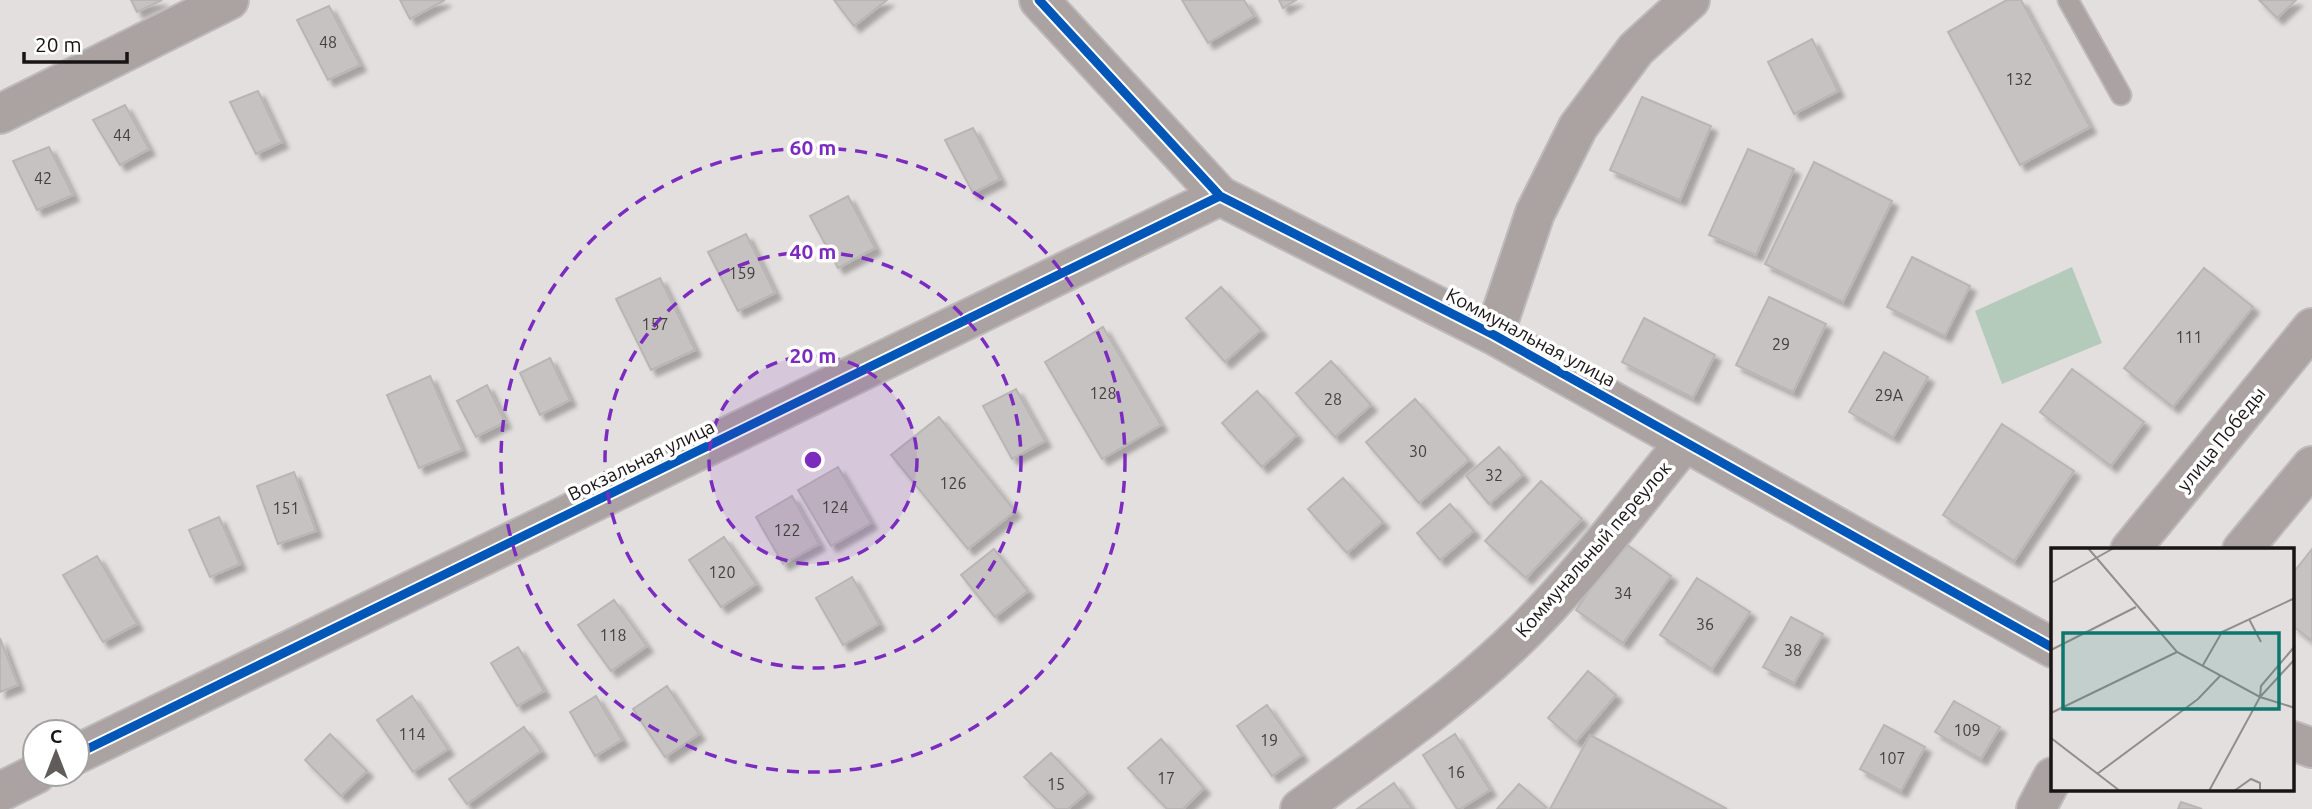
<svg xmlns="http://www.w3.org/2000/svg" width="2312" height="809" viewBox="0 0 2312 809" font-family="Ubuntu,sans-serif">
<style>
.green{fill:#b4cbbc}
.building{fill:#c6c2c1;stroke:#b8b5b4;stroke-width:2;filter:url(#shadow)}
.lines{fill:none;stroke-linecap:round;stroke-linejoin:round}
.service-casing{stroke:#bebbba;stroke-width:23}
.minor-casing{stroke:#bebbba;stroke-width:42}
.service{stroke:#aba2a2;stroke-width:19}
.minor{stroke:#aba2a2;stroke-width:38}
.cycleway-casing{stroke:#fff;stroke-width:13}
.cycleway{stroke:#0057b8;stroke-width:9}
.ring{fill:none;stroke:#7b2cbf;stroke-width:3.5;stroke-dasharray:12 9}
.labels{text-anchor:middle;stroke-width:7;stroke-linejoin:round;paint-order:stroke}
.number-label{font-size:16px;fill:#44403f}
.street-label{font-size:19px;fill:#181514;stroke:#fff}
.inset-road{fill:none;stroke:#928e8d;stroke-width:2}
.view{fill:#0f766e;fill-opacity:0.15;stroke:#0f766e;stroke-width:3.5}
.inset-edge{fill:none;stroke:#181514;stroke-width:3.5}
.centre{fill:#7b2cbf;stroke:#fff;stroke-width:3.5}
.ring-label{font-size:21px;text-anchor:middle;font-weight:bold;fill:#7b2cbf;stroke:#fff;stroke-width:7;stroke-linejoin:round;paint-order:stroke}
</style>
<defs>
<filter id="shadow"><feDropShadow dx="6" dy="6" stdDeviation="2" flood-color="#0004"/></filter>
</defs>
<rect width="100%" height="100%" fill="#e3dfde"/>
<path class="green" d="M2072,267L2102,343L2002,384L1975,311Z"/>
<path class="building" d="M131,0H162L137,12Z
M400,0H445L410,19Z
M834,0H887L854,26Z
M1182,0H1244L1254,16L1208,43Z
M1279,0H1296L1283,8Z
M2007,0H2021L2090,127L2020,165L1948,32Z
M2259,0H2296L2277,18Z
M329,6L360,65L328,80L297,20Z
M1812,39L1838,91L1794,114L1768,62Z
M258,91L282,142L256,154L230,102Z
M1642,97L1711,126L1680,200L1610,170Z
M125,105L149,149L120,165L93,120Z
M973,128L1000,179L973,193L945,140Z
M49,147L73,195L37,210L13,161Z
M1748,149L1794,169L1756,255L1709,235Z
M1814,162L1892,201L1843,302L1765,264Z
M848,196L875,248L838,268L810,216Z
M746,234L775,293L738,311L708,252Z
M1912,257L1970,286L1945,336L1887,307Z
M2204,268L2253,307L2173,407L2124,368Z
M660,278L695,350L651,370L616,299Z
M1221,287L1261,330L1225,362L1186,318Z
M1769,297L1826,324L1793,392L1736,365Z
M1644,318L1715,355L1693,398L1622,362Z
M1103,327L1161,425L1102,459L1045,362Z
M1884,352L1928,377L1893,437L1849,412Z
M550,358L570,400L540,415L520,373Z
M1331,361L1371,405L1335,437L1296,393Z
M2072,369L2144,422L2111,466L2040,412Z
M430,376L462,450L419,468L387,395Z
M487,385L505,422L476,437L457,401Z
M1016,389L1045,441L1012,459L983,406Z
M1257,391L1297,435L1262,467L1222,423Z
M1415,399L1469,460L1419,503L1366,442Z
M939,417L1015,511L968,549L891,455Z
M2002,424L2074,471L2014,561L1943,515Z
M1499,447L1523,475L1489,504L1466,476Z
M838,467L871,523L831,546L798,490Z
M294,472L316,531L278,544L257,486Z
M1343,478L1383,522L1347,553L1308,509Z
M1541,481L1582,519L1526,578L1485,541Z
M792,496L819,544L783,564L756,517Z
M1450,504L1474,531L1440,560L1417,533Z
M219,517L240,564L210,577L189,530Z
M724,537L756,584L721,607L689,560Z
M1623,542L1671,576L1623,643L1576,610Z
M994,549L1028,591L995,617L961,575Z
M2312,549V641L2293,626V573Z
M97,556L137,624L103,642L63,575Z
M852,577L879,624L843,645L816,598Z
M1697,578L1750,612L1712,669L1660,635Z
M614,600L647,646L611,671L578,625Z
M1791,617L1823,634L1794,683L1763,667Z
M0,638L18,685L0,692Z
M518,647L544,691L517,706L491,663Z
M1588,671L1616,695L1576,742L1548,718Z
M667,686L699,734L665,757L633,709Z
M412,696L448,749L413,772L377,720Z
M596,696L622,740L595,756L570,712Z
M1954,701L2000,727L1981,759L1935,732Z
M1267,705L1302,755L1272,776L1237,726Z
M1884,725L1925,747L1901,791L1860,769Z
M524,727L541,751L467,804L449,779Z
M330,734L367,771L341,796L305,760Z
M1455,734L1490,790L1460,809H1457L1423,755Z
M1590,735L1727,809H1550Z
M1161,739L1204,788L1183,809H1167L1128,768Z
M1051,753L1088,792L1068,809H1056L1024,777Z
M1394,783L1412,809H1357Z
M1519,784L1546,807L1545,809H1497Z
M2181,802L2202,809H2178Z"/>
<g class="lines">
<defs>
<path id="service" d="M2068,0L2121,95"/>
<path id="minor" d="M1039,0L1220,196L1494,335L2053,648
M0,114L229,0
M1494,335L1535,213L1578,127L1636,49L1690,0
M2130,550L2312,328
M2242,550L2312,466
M2293,741L2312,748
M77,754L1220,196
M0,792L36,774
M1300,809C1370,757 1443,708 1507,648C1572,588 1629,510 1685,442
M2036,809L2053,777"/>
</defs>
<use href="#service" class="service-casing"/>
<use href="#minor" class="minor-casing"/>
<use href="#service" class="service"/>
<use href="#minor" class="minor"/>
<defs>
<path id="cycleway" d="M1039,0L1220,196L1494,335L2053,648
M77,754L1220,196"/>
</defs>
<use href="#cycleway" class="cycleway-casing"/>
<use href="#cycleway" class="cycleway"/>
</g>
<circle cx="813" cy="460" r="104" fill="#7b2cbf" fill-opacity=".12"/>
<g class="ring">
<circle cx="813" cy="460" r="104"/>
<circle cx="813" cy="460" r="208"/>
<circle cx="813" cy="460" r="312"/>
</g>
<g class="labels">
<g class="number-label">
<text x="328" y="48">48</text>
<text x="2019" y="85">132</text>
<text x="122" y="141">44</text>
<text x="43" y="184">42</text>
<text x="742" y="279">159</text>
<text x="655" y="330">157</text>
<text x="2189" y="343">111</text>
<text x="1781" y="350">29</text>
<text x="1103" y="399">128</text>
<text x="1889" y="401">29А</text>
<text x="1333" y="405">28</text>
<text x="1418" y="457">30</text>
<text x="1494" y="481">32</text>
<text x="953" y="489">126</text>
<text x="835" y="513">124</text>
<text x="286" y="514">151</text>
<text x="787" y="536">122</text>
<text x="722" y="578">120</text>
<text x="1623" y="599">34</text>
<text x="1705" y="630">36</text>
<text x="613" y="641">118</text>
<text x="1793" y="656">38</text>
<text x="1967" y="736">109</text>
<text x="412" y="740">114</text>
<text x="1269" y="746">19</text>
<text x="1892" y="764">107</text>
<text x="1456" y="778">16</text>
<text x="1166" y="784">17</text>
<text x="1056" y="790">15</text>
</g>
<g class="street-label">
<text transform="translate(1531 337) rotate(28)" y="7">Коммунальная улица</text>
<text transform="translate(2221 439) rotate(-51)" y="7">улица Победы</text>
<text transform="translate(641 460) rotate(-26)" y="7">Вокзальная улица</text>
<text transform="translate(1593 549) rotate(-49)" y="7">Коммунальный переулок</text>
</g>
</g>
<g transform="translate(2051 548)">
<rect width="243" height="243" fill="#e3dfde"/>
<path class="inset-road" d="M37,0L126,104L209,149L244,160M0,35L63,0M198,71L210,94M0,102L85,59M152,117L171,84L244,50M209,149L244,111M0,165L126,104M0,190L69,243M46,226L147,151L170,127M158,243L209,149L210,138L244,98M183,243L200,231L209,235V243"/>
<path class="view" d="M12,85H228V161H12Z"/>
<rect width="243" height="243" class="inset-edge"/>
</g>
<circle cx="813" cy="460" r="10" class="centre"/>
<g class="ring-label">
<text x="813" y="155">60 m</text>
<text x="813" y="259">40 m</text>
<text x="813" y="363">20 m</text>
</g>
<g transform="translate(56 753)"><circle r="33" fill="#ffffff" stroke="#a3a1a1" stroke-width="2"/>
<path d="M0-5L12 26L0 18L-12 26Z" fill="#5f5c5b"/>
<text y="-10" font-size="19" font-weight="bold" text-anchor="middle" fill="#181514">С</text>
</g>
<path d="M24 52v10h103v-10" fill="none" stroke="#181514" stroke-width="3.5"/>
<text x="35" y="52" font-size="21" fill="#181514" stroke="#ffffff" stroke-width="5" paint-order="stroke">20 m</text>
</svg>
